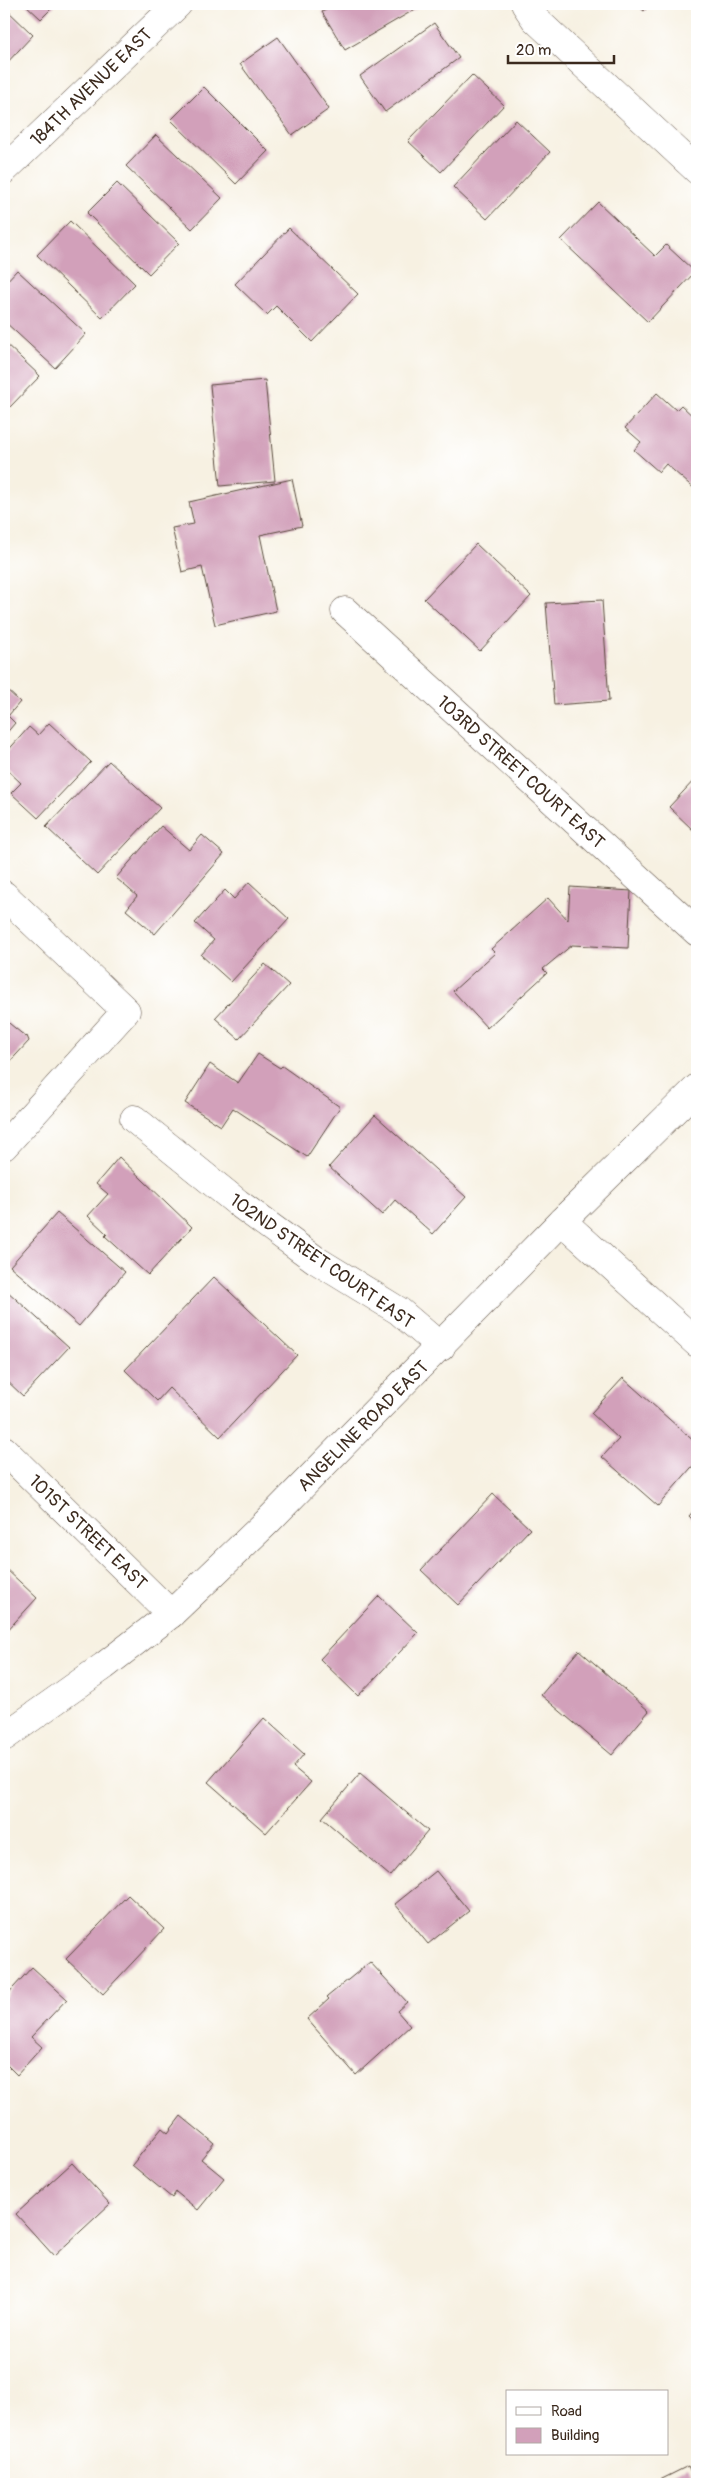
<svg xmlns="http://www.w3.org/2000/svg" width="701" height="2488" viewBox="0 0 701 2488" font-family="Pangolin,sans-serif">
<style>
.building{fill:#d2a0ba}
.lines{fill:none;stroke-linecap:round;stroke-linejoin:round}
.minor-casing{stroke:#57483b;stroke-width:29}
.tertiary-casing{stroke:#57483b;stroke-width:29}
.minor{stroke:#fff;stroke-width:28}
.tertiary{stroke:#fff;stroke-width:28}
.labels{text-anchor:middle;stroke-width:4.5;stroke-linejoin:round;paint-order:stroke}
.street-label{font-size:18px;fill:#3b2a1e;stroke:#fff}
</style>
<rect width="100%" height="100%" fill="#fff"/>
<filter id="ink" filterUnits="userSpaceOnUse"><feTurbulence type="fractalNoise" baseFrequency=".02" numOctaves="2"/><feDisplacementMap in="SourceGraphic" scale="10" xChannelSelector="R" yChannelSelector="G"/><feConvolveMatrix kernelMatrix="1 2 1 2 8 2 1 2 1" color-interpolation-filters="sRGB"/></filter>
<filter id="wash" filterUnits="userSpaceOnUse"><feTurbulence type="fractalNoise" baseFrequency=".0096" numOctaves="4" result="noise"/><feDisplacementMap in="SourceGraphic" scale="20" xChannelSelector="R" yChannelSelector="G"/><feGaussianBlur stdDeviation="1.12" result="paint"/><feColorMatrix in="noise" values="0 0 0 0 0 0 0 0 0 0 0 0 0 0 0 0 0 1.4 0 .05"/><feComposite in="paint" operator="in"/></filter>
<g filter="url(#wash)">
<rect width="100%" height="100%" fill="#f7f1e2"/>
<g id="blocks">
<path class="building" d="M25,4H56L41,19Z
M337,4H418L419,7L345,50L322,12Z
M636,4H651L644,11Z
M4,7L33,35L4,66Z
M434,23L459,58L385,112L360,76Z
M278,37L329,109L292,135L240,64Z
M472,75L504,105L441,172L408,141Z
M204,87L268,151L236,184L171,120Z
M516,120L550,152L487,219L453,187Z
M156,135L222,198L192,229L126,166Z
M117,183L179,243L149,274L87,213Z
M598,202L655,256L666,245L695,272L648,322L561,240Z
M70,221L135,284L102,318L37,255Z
M289,228L358,294L312,342L276,306L267,315L235,284Z
M17,270L86,334L55,368L4,321V284Z
M4,342L40,376L9,408L4,403Z
M265,380L275,481L220,486L210,385Z
M657,393L676,410L681,405L697,420V491L666,464L659,472L634,450L641,442L625,428Z
M292,479L302,526L260,535L276,611L215,625L202,567L182,572L172,528L194,524L189,502Z
M476,544L531,596L480,651L424,599Z
M602,600L609,701L554,705L546,603Z
M4,687L20,702L8,716L15,723L4,736Z
M49,723L91,762L38,818L11,793L21,783L4,767V755L29,727L38,735Z
M109,761L160,808L97,875L46,827Z
M697,777V828L694,831L669,807Z
M161,826L189,850L202,835L224,854L155,934L126,910L137,896L116,878Z
M249,882L289,919L231,982L201,955L214,940L195,923L225,890L234,899Z
M570,887L631,891L628,948L572,945L543,969L547,973L487,1028L453,991L495,953L491,949L548,898L568,920Z
M265,964L289,985L239,1039L215,1018Z
M4,1019L26,1037L27,1036L29,1041L4,1068Z
M258,1054L280,1068L282,1066L340,1107L307,1157L233,1108L221,1126L185,1103L210,1064L238,1083Z
M375,1115L466,1197L433,1234L395,1200L382,1215L329,1167Z
M119,1157L192,1227L148,1275L105,1236L107,1234L88,1216L108,1194L96,1184Z
M57,1213L125,1272L79,1326L10,1266Z
M214,1277L297,1355L220,1437L169,1388L157,1401L125,1370Z
M6,1290L69,1347L23,1396L4,1378V1292Z
M623,1378L697,1444V1461L658,1506L602,1457L619,1439L591,1413Z
M493,1494L530,1529L458,1605L421,1570Z
M697,1507V1524L689,1516Z
M4,1567L37,1598L4,1634Z
M379,1596L418,1633L358,1696L320,1659Z
M579,1650L649,1711L612,1755L541,1695Z
M264,1718L304,1754L293,1767L311,1782L266,1833L208,1782Z
M360,1773L428,1831L390,1876L322,1818Z
M436,1871L469,1911L428,1944L395,1904Z
M128,1895L164,1929L103,1994L66,1959Z
M370,1962L407,2002L397,2011L410,2026L356,2075L307,2019L329,1999L327,1997Z
M32,1967L67,1999L31,2037L42,2047L17,2075L4,2062V1998Z
M181,2116L214,2143L201,2159L224,2178L198,2210L176,2192L172,2198L132,2165L162,2128L168,2133Z
M72,2163L110,2204L54,2256L16,2214Z
M688,2466L697,2484H652Z"/>
</g>
</g>
<g filter="url(#ink)">
<use href="#blocks" fill-opacity="0" stroke="#57483b" stroke-width="1"/>
<g class="lines">
<defs>
<path id="minor" d="M525,4L535,19L697,170
M4,170L178,4
M345,611L697,932
M4,895L126,1011L4,1146
M134,1119L238,1203L316,1260L399,1311L441,1347
M562,1221L697,1343
M4,1450L171,1614"/>
<path id="tertiary" d="M4,1737L104,1666L171,1614L267,1522L562,1221L697,1088"/>
</defs>
<use href="#minor" class="minor-casing"/>
<use href="#tertiary" class="tertiary-casing"/>
<use href="#minor" class="minor"/>
<use href="#tertiary" class="tertiary"/>
</g>
</g>
<g class="labels">
<g class="street-label">
<text transform="translate(91 87) rotate(-44)" y="6">184TH AVENUE EAST</text>
<text transform="translate(521 772) rotate(42)" y="6">103RD STREET COURT EAST</text>
<text transform="translate(322 1261) rotate(35)" y="6">102ND STREET COURT EAST</text>
<text transform="translate(363 1426) rotate(-45)" y="6">ANGELINE ROAD EAST</text>
<text transform="translate(88 1532) rotate(44)" y="6">101ST STREET EAST</text>
</g>
</g>
<rect width="701" height="2488" fill="none" stroke="#fff" stroke-width="20"/>
<rect x="506" y="2390" width="162" height="65" fill="#ffffff" stroke="#b1aaa5"/>
<rect x="516" y="2407" width="25" height="8" fill="#ffffff" stroke="#b1aaa5"/>
<text x="551" y="2416" font-size="15" fill="#3b2a1e">Road</text>
<rect x="516" y="2428" width="25" height="15" fill="#d2a0ba" stroke="#b1aaa5"/>
<text x="551" y="2440" font-size="15" fill="#3b2a1e">Building</text>
<path d="M508 55v8h106v-8" fill="none" stroke="#3b2a1e" stroke-width="2.5"/>
<text x="516" y="55" font-size="15" fill="#3b2a1e" stroke="#ffffff" stroke-width="4" paint-order="stroke">20 m</text>
</svg>
